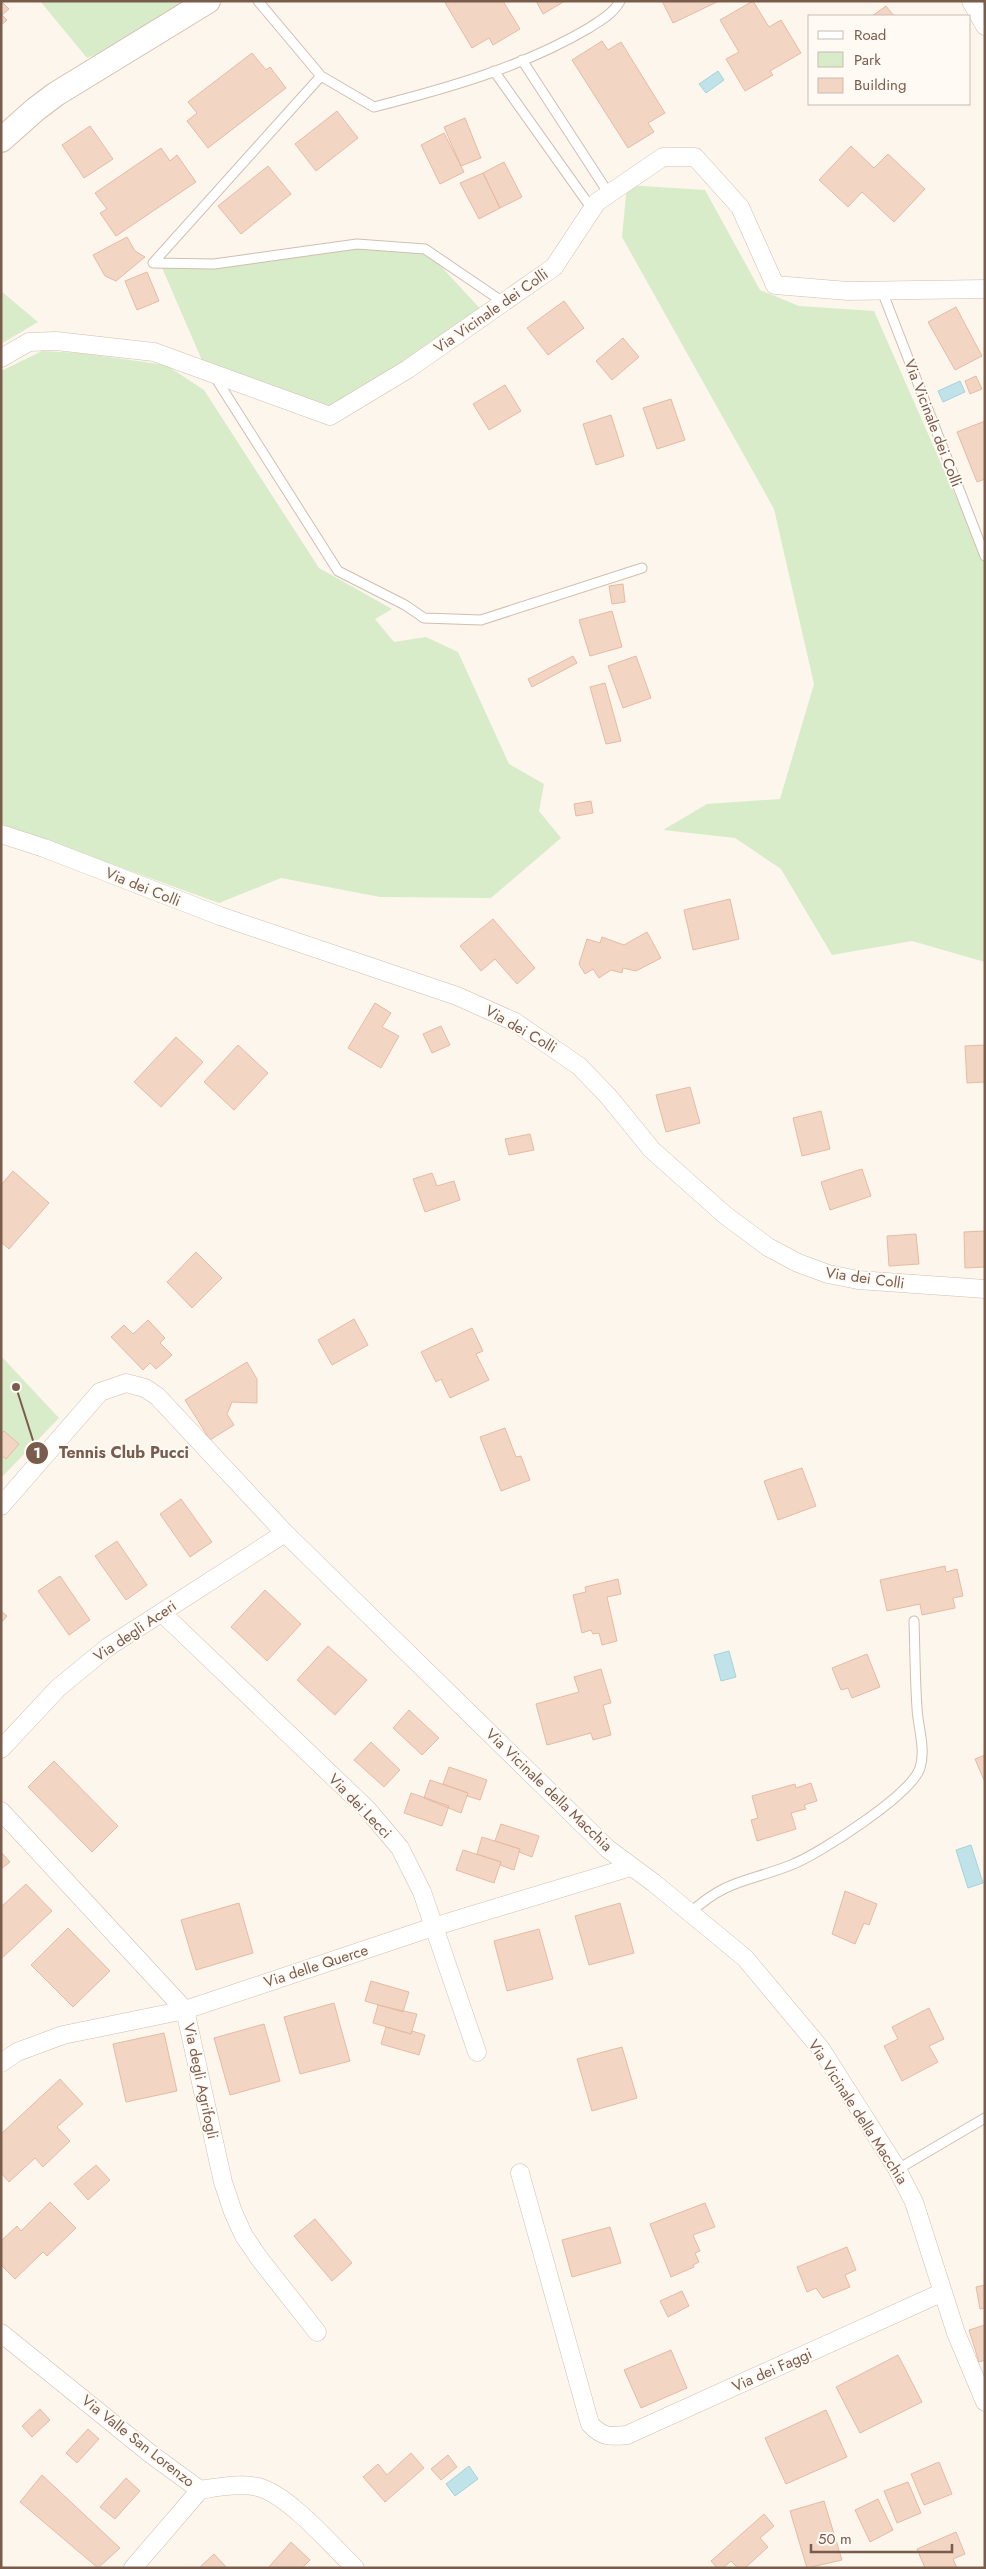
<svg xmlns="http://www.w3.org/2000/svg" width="986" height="2569" viewBox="0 0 986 2569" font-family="Jost,sans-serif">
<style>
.green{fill:#d8ecc9}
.water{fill:#bfe3e8;stroke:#a5d3da}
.building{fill:#f3d5c3;stroke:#e6bba3}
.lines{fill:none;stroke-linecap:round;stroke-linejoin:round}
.service-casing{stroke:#d1beb0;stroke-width:11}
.minor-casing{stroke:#d1beb0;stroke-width:19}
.secondary-casing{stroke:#d6c0b0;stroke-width:26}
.service{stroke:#fff;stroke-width:9}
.minor{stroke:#fff;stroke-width:18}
.secondary{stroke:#fff;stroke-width:24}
.labels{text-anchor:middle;stroke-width:4;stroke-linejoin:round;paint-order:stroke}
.street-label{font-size:15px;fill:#7a5c4d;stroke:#fffaf3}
.leader{fill:none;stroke:#7a5c4d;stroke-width:2}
.callout-dot{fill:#7a5c4d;stroke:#fffaf3;stroke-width:2}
.mark-label{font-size:15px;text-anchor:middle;font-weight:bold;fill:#fff}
.callout-label{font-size:16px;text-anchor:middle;font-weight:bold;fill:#7a5c4d;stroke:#fffaf3;stroke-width:4;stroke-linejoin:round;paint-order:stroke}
</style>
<rect width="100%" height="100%" fill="#fdf6ec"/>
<path class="green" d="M40,1H186L125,43L87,58Z
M627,185L705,190L760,290L799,306L874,311L985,563V962L912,941L832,955L781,869L735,838L663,830L707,804L780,799L814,684L774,509L622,237Z
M357,244L425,249L486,315L330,411L204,365L160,263L214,264Z
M1,291L38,322L1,344Z
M42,351L80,353L166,365L204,390L319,568L392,609L375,619L394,642L426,637L458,652L509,764L544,784L539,811L561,838L491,898L380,897L281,878L219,903L1,824V371Z
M1,1356L59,1418L1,1478Z"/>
<path class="water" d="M718,71L724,80L706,93L699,84Z
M960,381L965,392L943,402L938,391Z
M729,1651L736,1677L721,1681L714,1655Z
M971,1845L983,1883L968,1888L956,1850Z
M469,2466L478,2479L455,2496L446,2484Z"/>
<path class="building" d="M1,1L9,9L2,15L7,20L1,25Z
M444,1H503L520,29L493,45L489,38L472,48Z
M536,1H565L543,14Z
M662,1H719L673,23Z
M753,1L769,27L781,20L801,53L770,71L773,75L745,91L726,59L739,52L720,20Z
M886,6L894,16H872Z
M602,41L608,50L621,42L665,113L648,123L654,132L628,148L572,60Z
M252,53L266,70L270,67L286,88L208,148L187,121L197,113L188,102Z
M337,111L358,138L316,171L295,144Z
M465,118L481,158L461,166L444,127Z
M90,126L113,159L84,178L62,145Z
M444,133L464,172L440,184L421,145Z
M851,146L874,168L888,154L925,189L894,222L862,192L848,207L819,180Z
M161,148L170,161L177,155L196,182L116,236L100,213L107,209L95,193Z
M504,162L522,197L500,208L483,173Z
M268,166L291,194L241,234L218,206Z
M483,173L500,208L479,219L460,183Z
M127,237L135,251L145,257L116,281L105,276L93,255Z
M147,272L159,301L137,310L125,281Z
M564,301L584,328L548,355L527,328Z
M956,307L982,356L955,370L928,322Z
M623,338L639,357L612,380L596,361Z
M976,376L982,389L970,394L965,381Z
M505,385L521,411L489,430L473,404Z
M671,399L685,440L657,449L643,408Z
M611,415L624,456L596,465L583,424Z
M985,421V479L977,482L957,432Z
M623,584L625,602L612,604L609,586Z
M612,611L622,647L590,656L579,620Z
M573,656L577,663L532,687L528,679Z
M636,656L651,698L623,708L608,666Z
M605,683L621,741L606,744L590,687Z
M591,801L593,813L576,816L574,804Z
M730,899L739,939L693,950L684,910Z
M493,919L535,968L517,984L495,959L481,971L460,946Z
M647,932L661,958L636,971L623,968L622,973L611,970L599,978L593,969L585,974L579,964L587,939L600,943L602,937L624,945Z
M375,1003L391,1013L382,1027L399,1036L381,1068L348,1048Z
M441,1026L450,1045L432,1053L423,1034Z
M176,1037L203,1062L161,1107L134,1082Z
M238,1045L268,1073L234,1110L204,1082Z
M985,1045V1082L967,1083L965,1046Z
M690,1087L700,1123L666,1132L656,1095Z
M821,1111L830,1149L802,1156L793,1118Z
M530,1134L534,1150L509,1155L505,1139Z
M862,1169L871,1196L830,1210L821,1182Z
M13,1171L49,1203L9,1249L1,1242V1185Z
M432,1173L437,1186L454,1181L460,1200L425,1212L413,1179Z
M985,1231V1267L965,1268L964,1232Z
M916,1234L919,1264L889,1266L887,1236Z
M196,1252L222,1278L192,1308L167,1282Z
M354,1319L368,1345L332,1365L318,1340Z
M148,1320L165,1338L160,1343L172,1355L156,1369L150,1363L143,1370L111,1337L124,1325L133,1334Z
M472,1328L483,1351L476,1354L489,1380L450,1398L441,1379L436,1382L421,1352Z
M247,1362L257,1379V1403L232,1402L227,1414L234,1425L210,1440L185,1400Z
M505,1428L516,1457L521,1456L530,1480L501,1491L480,1437Z
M4,1431L19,1444L6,1459L1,1455V1434Z
M802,1468L816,1506L778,1520L764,1481Z
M181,1499L212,1542L190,1557L160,1514Z
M117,1541L147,1585L126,1600L95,1556Z
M945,1566L946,1572L957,1569L963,1596L953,1598L955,1608L922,1615L920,1604L887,1611L880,1580Z
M60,1576L90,1620L69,1635L38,1591Z
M618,1579L621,1594L607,1597L617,1641L602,1645L599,1633L593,1634L591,1630L582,1633L573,1595L586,1592L585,1587Z
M265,1590L301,1624L267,1661L231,1627Z
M1,1611L7,1616L1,1623Z
M328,1646L367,1680L335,1715L297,1680Z
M867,1654L880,1687L852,1698L848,1688L841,1690L832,1668Z
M601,1669L611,1703L603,1705L611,1735L593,1740L591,1733L547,1745L536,1704L579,1692L574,1677Z
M409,1710L439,1738L422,1755L393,1728Z
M371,1742L400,1770L384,1787L354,1760Z
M985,1755V1780H984L975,1759Z
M54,1761L118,1826L92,1852L28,1787Z
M449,1767L487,1780L480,1800L467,1796L468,1793L443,1784Z
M430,1780L468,1793L461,1813L424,1798Z
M811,1783L817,1801L804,1805L806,1809L791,1813L796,1829L757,1841L751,1820L758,1818L752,1796L795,1784L796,1788Z
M411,1793L449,1806L442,1826L404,1813Z
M501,1824L539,1836L532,1857L519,1852L520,1849L495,1841Z
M482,1837L520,1849L514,1870L500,1865L501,1862L477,1854Z
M463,1850L501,1862L494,1883L456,1870Z
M1,1852L10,1862L1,1869Z
M26,1884L52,1911L1,1959V1907Z
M845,1891L877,1904L869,1925L864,1923L855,1944L832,1934Z
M239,1903L253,1953L196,1970L181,1920Z
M620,1903L634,1953L589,1965L575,1916Z
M68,1928L110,1971L73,2007L31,1965Z
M539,1929L553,1979L507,1991L494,1941Z
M371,1981L409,1992L403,2012L365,2001Z
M334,2003L350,2061L300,2074L284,2017Z
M378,2005L417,2014L411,2034L373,2023Z
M929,2008L944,2039L929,2046L938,2062L902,2081L884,2046L898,2039L892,2027Z
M264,2024L280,2081L230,2095L214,2038Z
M386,2027L411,2034L412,2031L425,2035L419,2055L381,2044Z
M164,2033L177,2091L126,2102L113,2044Z
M622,2047L637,2098L592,2111L577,2059Z
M60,2079L83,2104L57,2127L70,2141L43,2167L35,2158L9,2182L1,2173V2134Z
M96,2165L110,2180L88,2200L74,2184Z
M50,2202L76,2228L47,2256L43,2252L15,2279L1,2265V2241L17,2226L21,2231Z
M705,2203L715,2227L693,2235L700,2251L695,2253L699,2262L693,2265L694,2267L671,2277L650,2224Z
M315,2219L352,2263L332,2281L294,2236Z
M610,2227L621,2263L572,2277L562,2240Z
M847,2247L856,2270L845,2275L850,2287L823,2298L816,2288L807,2292L797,2267Z
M985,2285V2308L980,2309L976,2287Z
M682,2291L689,2306L668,2317L660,2301Z
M985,2325V2360L979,2362L969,2330Z
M671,2350L687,2388L641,2408L624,2370Z
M898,2355L922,2402L860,2433L836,2387Z
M40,2409L50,2420L32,2437L22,2426Z
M826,2410L847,2457L786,2484L765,2438Z
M88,2429L99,2439L77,2463L66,2453Z
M411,2453L424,2468L385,2502L363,2477L378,2464L387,2475Z
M448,2455L457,2467L441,2480L431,2469Z
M939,2462L952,2494L924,2505L911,2474Z
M42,2475L120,2548L98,2568L20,2502Z
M126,2478L140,2491L115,2519L100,2507Z
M908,2482L921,2513L897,2523L884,2491Z
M878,2499L893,2530L870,2542L855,2510Z
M824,2501L842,2560L807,2568L790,2511Z
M764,2514L774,2526L760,2538L768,2547L745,2568H738L731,2561L723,2568H717L711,2561Z
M956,2532L965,2554L953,2559L957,2568H925L917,2549Z
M291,2542L310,2560L302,2568H268Z
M214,2554L227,2568H199Z"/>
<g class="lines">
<defs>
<path id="service" d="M258,1L321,76L374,107C448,88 523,67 589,28C601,20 613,14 620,1
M522,60L609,194
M494,71L592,209
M321,76L153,263L214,264L357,244L425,249L503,302
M882,291L985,556
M215,377L338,571L405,605L424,618L481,620L642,568
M690,1913C727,1879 748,1882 791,1865C819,1854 911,1795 920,1768C926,1749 918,1728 917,1708C915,1679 915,1650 914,1621
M898,2169L985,2118"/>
<path id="minor" d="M971,1L985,26
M1,358L29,342L56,341L154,352L330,416L408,369L554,267L597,202L663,157H695L740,207L775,285L848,291L985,289
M1,834L44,848L220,916L457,996L515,1022L579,1066L608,1096L652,1150L725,1215L768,1247L798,1263L828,1274L858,1280L985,1289
M1,1506L100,1392L126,1383L145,1388L157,1396L285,1533L608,1849L654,1883L745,1958L821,2049L896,2167L914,2202L956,2333L985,2402
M162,1613L367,1809L400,1848L422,1892L477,2052
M1,1749L58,1688L108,1647L285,1533
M1,1811L185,2010L223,2182L233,2212L244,2236L259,2258L317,2332
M1,2063L17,2052L63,2035L185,2010L433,1927L631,1867
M520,2173L590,2424C602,2437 610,2437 627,2435L943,2292
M1,2333L152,2455L200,2490C219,2487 238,2483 258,2487C289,2495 331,2545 355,2568
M133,2568L200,2490"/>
<path id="secondary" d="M1,140L36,109L56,94L208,1"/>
</defs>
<use href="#service" class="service-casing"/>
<use href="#minor" class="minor-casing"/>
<use href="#secondary" class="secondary-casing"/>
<use href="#service" class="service"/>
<use href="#minor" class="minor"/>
<use href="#secondary" class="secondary"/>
</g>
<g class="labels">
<g class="street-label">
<text transform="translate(491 311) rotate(-35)" y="5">Via Vicinale dei Colli</text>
<text transform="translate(933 423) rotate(69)" y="5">Via Vicinale dei Colli</text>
<text transform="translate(143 887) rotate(22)" y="5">Via dei Colli</text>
<text transform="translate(521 1029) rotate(30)" y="5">Via dei Colli</text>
<text transform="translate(865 1278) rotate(8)" y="5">Via dei Colli</text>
<text transform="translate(135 1631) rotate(-34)" y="5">Via degli Aceri</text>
<text transform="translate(549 1790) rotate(44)" y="5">Via Vicinale della Macchia</text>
<text transform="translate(360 1806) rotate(46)" y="5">Via dei Lecci</text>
<text transform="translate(316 1966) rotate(-18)" y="5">Via delle Querce</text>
<text transform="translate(201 2081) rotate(78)" y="5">Via degli Agrifogli</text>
<text transform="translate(858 2112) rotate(57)" y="5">Via Vicinale della Macchia</text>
<text transform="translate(772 2370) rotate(-24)" y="5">Via dei Faggi</text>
<text transform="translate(138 2441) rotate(38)" y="5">Via Valle San Lorenzo</text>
</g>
</g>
<path class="leader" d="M16 1387L37 1453"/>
<g class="callout-dot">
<circle cx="16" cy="1387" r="5"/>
<circle cx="37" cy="1453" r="12"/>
</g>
<g class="mark-label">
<text x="37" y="1458">1</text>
</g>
<g class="callout-label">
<text x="124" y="1458">Tennis Club Pucci</text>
</g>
<rect width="986" height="2569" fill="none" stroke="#7a5c4d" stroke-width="5"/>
<rect x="808" y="15" width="162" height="90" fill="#fffaf3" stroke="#cabbb1"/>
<rect x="818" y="31" width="25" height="8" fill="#ffffff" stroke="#cabbb1"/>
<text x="854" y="40" font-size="15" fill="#7a5c4d">Road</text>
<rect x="818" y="52" width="25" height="15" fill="#d8ecc9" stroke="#cabbb1"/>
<text x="854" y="65" font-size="15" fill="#7a5c4d">Park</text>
<rect x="818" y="78" width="25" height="15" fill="#f3d5c3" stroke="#cabbb1"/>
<text x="854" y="90" font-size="15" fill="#7a5c4d">Building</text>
<path d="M811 2544v8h141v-8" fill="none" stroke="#7a5c4d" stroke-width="2.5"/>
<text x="818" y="2544" font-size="15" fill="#7a5c4d" stroke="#fffaf3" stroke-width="4" paint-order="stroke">50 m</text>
</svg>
